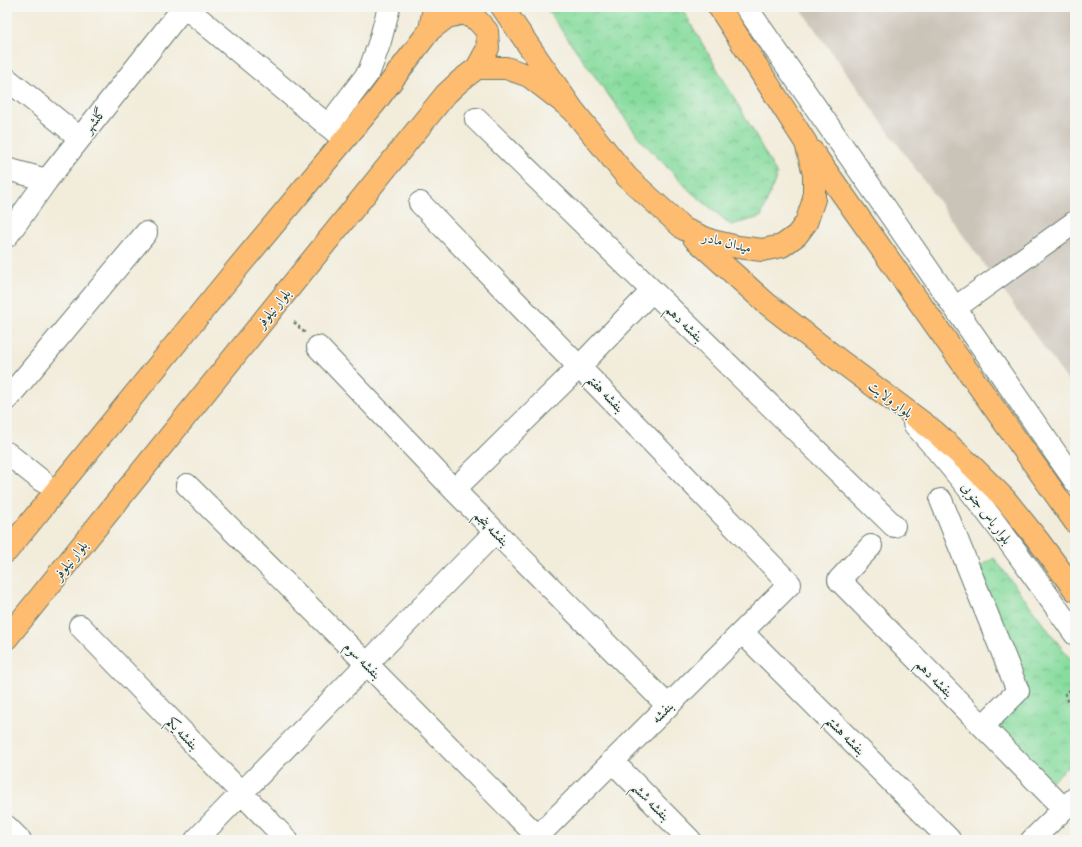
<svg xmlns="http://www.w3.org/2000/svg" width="1082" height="847" viewBox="0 0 1082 847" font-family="'Libre Bodoni',Amiri,serif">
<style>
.industrial{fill:#cac3b8}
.park{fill:url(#park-crowns);stroke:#538c69}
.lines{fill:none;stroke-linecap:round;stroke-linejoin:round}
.minor-casing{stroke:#697a6e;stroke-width:24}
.major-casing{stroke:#697a6e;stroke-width:24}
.path{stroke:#697a6e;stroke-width:2.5;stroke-dasharray:3 3;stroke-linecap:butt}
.minor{stroke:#fff;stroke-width:22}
.major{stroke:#fdbc70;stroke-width:22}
.labels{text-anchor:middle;stroke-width:3;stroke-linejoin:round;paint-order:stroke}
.street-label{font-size:14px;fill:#1f3d34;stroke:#f6f6f2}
</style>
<defs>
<pattern id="park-crowns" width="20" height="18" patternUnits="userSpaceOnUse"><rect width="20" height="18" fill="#87dc9e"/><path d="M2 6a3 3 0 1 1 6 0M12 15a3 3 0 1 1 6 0" fill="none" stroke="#6eb482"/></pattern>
</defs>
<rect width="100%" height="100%" fill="#f6f6f2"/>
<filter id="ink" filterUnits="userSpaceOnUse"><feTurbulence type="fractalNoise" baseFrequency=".025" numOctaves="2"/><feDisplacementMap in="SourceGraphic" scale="8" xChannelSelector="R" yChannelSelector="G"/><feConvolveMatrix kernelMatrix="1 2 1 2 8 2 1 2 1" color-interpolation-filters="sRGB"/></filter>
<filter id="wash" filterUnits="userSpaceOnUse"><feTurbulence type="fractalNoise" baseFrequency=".012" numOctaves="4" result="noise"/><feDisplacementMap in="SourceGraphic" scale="16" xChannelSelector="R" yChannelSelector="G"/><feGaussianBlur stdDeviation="0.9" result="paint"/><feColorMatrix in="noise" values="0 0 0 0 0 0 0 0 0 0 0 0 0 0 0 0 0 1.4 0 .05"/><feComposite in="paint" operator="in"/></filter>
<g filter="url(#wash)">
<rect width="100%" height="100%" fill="#f2ecda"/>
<path class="industrial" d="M799,7H1075V391Z"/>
<path class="park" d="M545,7H681L751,127L777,175L761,217L731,225L690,191L640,139Z
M994,558L1073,663L1075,669V759L1052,782L997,726L1027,696L979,567Z"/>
</g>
<g filter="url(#ink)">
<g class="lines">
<defs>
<path id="minor" d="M185,7L344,139
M746,7L1075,481
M7,79L80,138
M476,119L894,526
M328,126L369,72L380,41L389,7
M7,169L47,180
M420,203L790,584L534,840
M7,236L47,180L184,7
M955,308L1075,222
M318,347L454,490L668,706
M7,399L146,233
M914,424C974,490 1024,562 1075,634
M7,453L42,481
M187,485L367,664L537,836
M454,490L580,366L652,291
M941,500L1018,691L983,726
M871,546L839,580L1064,809
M80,626L287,840
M742,632L949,839
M612,761L690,840
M7,827L20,840
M196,840L495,532
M1032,840L1074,799"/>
<path id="major" d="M502,7L573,110L627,177L684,229L712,241L738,247L762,250L782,246L797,235L806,223L814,199V174L806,143L719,7
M430,30L447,17L463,13L477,20L487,31L488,48L477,68
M812,151L1075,522
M694,238L766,303L839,360L934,431L971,465L1005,499L1037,539L1075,590
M7,551L235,271L375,103L430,30L434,7
M7,638L446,94L460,81L477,68H506L529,76L573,110"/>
</defs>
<use href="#minor" class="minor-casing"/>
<use href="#major" class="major-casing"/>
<path class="path" d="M294,322L305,333
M1075,686L1065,694L1073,711L1075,709"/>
<use href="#minor" class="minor"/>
<use href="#major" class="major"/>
</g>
</g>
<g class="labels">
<g class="street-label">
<text transform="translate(94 120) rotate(-52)" y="5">گلشهر</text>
<text transform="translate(727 242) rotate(14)" y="5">میدان مادر</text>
<text transform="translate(273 308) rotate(-51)" y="5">بلوار نیلوفر</text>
<text transform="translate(685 323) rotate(44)" y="5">بنفشه دهم</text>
<text transform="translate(606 393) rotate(46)" y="5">بنفشه هفتم</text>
<text transform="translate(891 399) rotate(37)" y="5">بلوار ولایت</text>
<text transform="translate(987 513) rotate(53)" y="5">بلوار یاس جنوبی</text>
<text transform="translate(492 528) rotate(45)" y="5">بنفشه پنجم</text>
<text transform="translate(70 560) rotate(-51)" y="5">بلوار نیلوفر</text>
<text transform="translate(363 660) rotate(45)" y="5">بنفشه سوم</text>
<text transform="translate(935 678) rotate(45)" y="5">بنفشه دهم</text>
<text transform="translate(662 712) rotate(-45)" y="5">بنفشه</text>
<text transform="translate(183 733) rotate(46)" y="5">بنفشه یکم</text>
<text transform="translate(846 735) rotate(45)" y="5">بنفشه هشتم</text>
<text transform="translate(651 801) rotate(45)" y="5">بنفشه ششم</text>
</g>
</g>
<rect width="1082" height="847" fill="none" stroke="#f6f6f2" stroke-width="24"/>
</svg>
